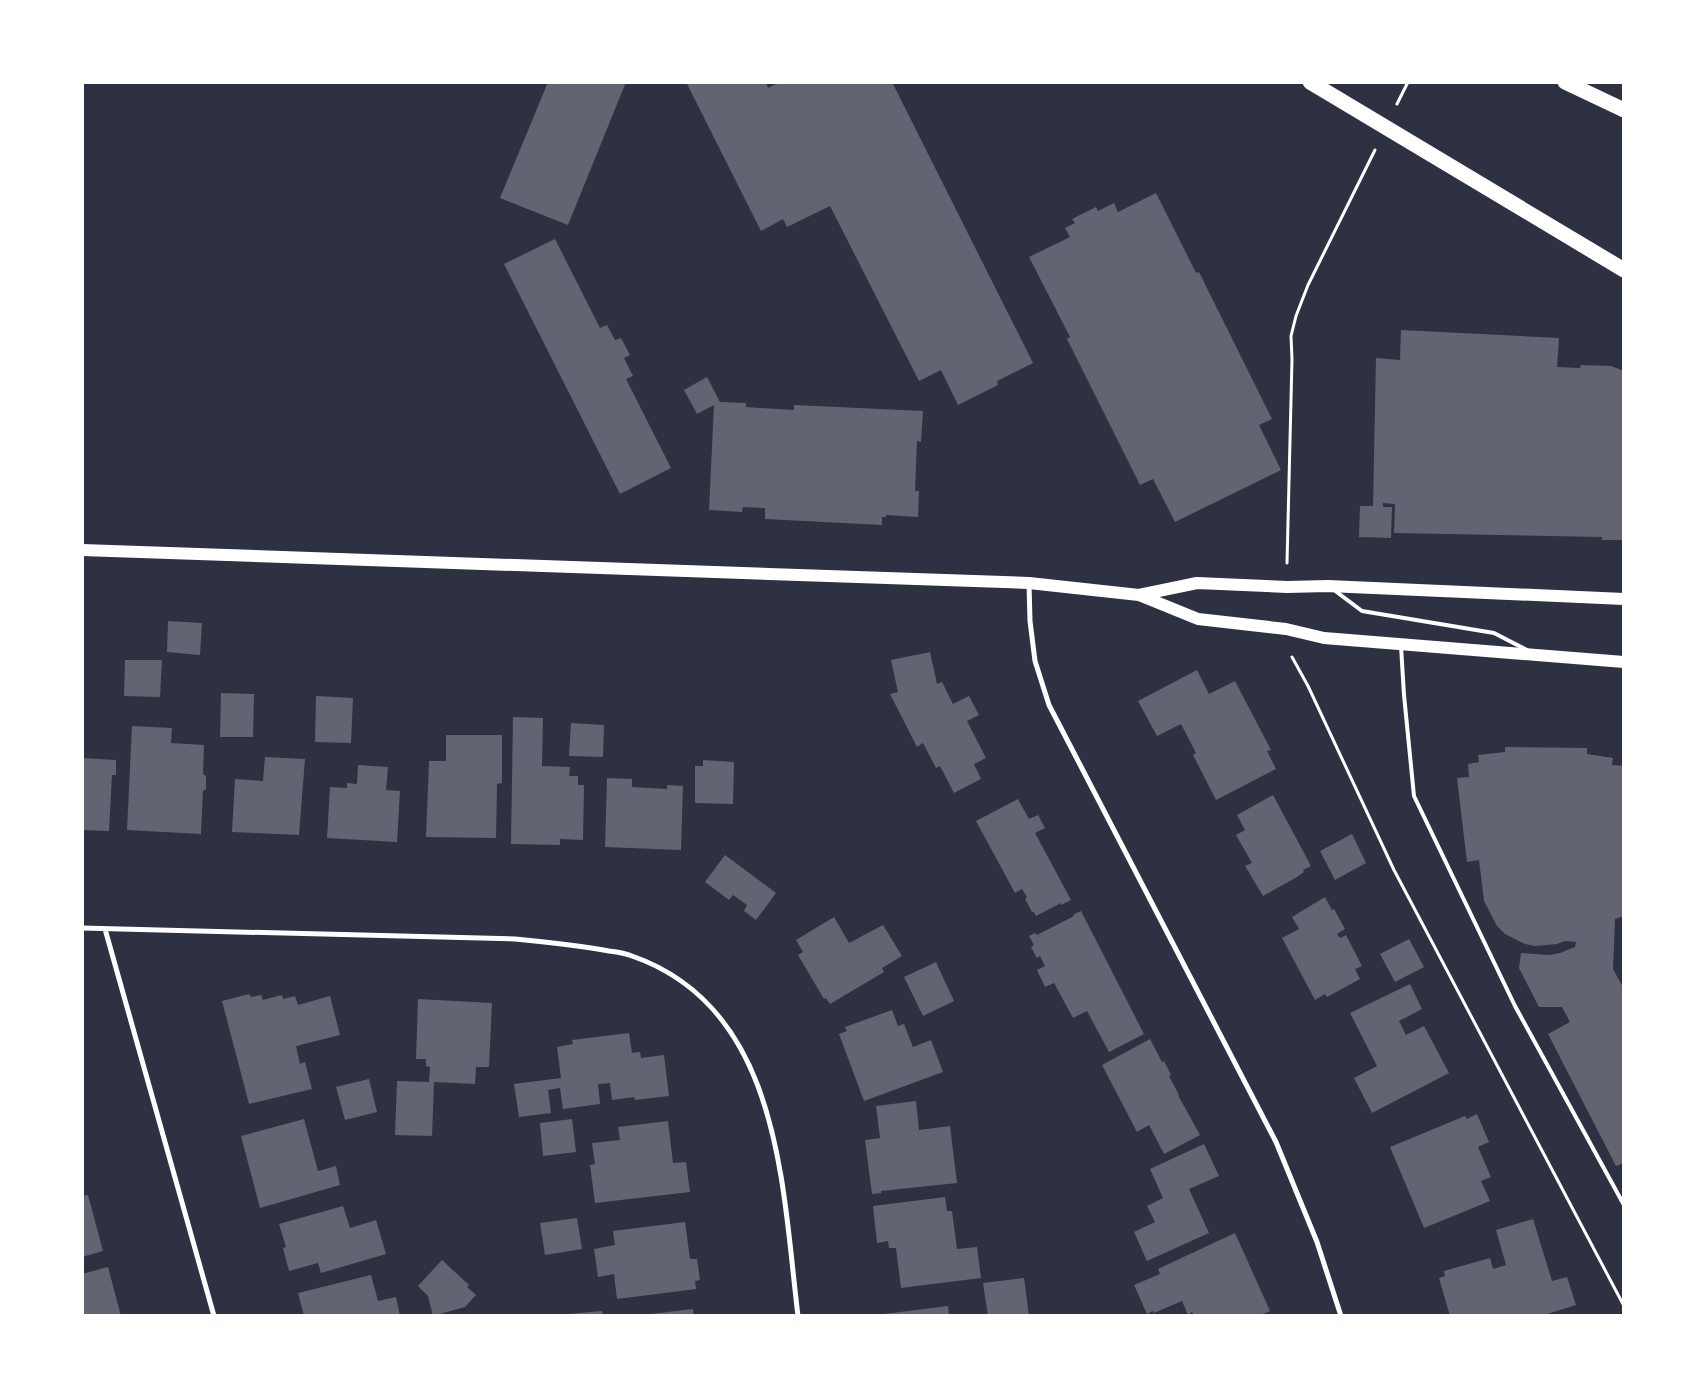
<svg xmlns="http://www.w3.org/2000/svg" width="1706" height="1398" viewBox="0 0 1706 1398" font-family="'DM Sans',sans-serif">
<style>
.building{fill:#626471}
.lines{fill:none;stroke-linecap:round;stroke-linejoin:round}
.path{stroke:#fff;stroke-width:3}
.service{stroke:#fff;stroke-width:4}
.minor{stroke:#fff;stroke-width:5}
.primary{stroke:#fff;stroke-width:12}
.motorway{stroke:#fff;stroke-width:15}
</style>
<rect width="100%" height="100%" fill="#2d3142"/>
<path class="building" d="M548,82H626L568,225L500,198Z
M686,82H766L768,88L780,82H892L1033,363L997,381L998,385L958,405L941,370L919,381L830,206L787,227L783,219L761,231Z
M1156,193L1196,273L1199,272L1272,419L1259,425L1281,470L1175,522L1153,479L1140,485L1067,339L1070,337L1029,257L1070,237L1065,228L1075,223L1072,219L1096,207L1098,211L1114,203L1118,212Z
M555,239L600,328L607,325L615,340L621,338L630,355L624,358L633,376L626,379L671,468L620,494L504,264Z
M1401,330L1559,338L1557,367L1580,368L1581,365L1611,366L1624,371V540H1602V537L1394,533L1395,504L1383,503V507H1392L1391,538L1359,537L1360,506H1373L1376,358L1400,360Z
M707,377L720,402L746,403V407L794,410V405L923,411L921,442L917,441L915,491H919L918,517L886,515V517H882V525L765,519V508L743,507L742,512L709,510L714,405L697,414L684,390Z
M168,621L202,623L200,655L167,652Z
M930,652L937,684L942,682L953,704L969,696L979,715L967,721L986,758L974,764L981,779L954,793L940,766L936,768L923,743L917,747L890,694L898,692L891,660Z
M125,660H162L160,697L124,696Z
M1197,670L1209,694L1235,681L1271,750L1267,751L1276,769L1216,800L1193,755L1196,753L1181,724L1157,736L1138,701Z
M221,693L254,694L253,737H220Z
M316,696L353,698L351,743L315,742Z
M513,717L543,718L542,766L570,767L569,776H578V785H584L583,840L560,839V845L511,844Z
M571,723L604,725L603,757L569,756Z
M132,726L172,728L171,743L204,745L203,774L206,776V789L203,791L201,834L127,830Z
M446,735H502V783L497,784L496,838L426,837L429,761H446Z
M1505,747L1587,748V754L1613,758L1612,765L1624,766V916L1615,919L1613,969L1624,989V1163L1616,1166L1548,1034L1570,1022L1562,1007H1539L1519,968L1521,953L1550,955L1560,953L1575,947L1576,942L1565,941L1557,944L1535,946L1525,944L1505,934L1497,926L1484,901L1479,860L1467,862L1457,778L1469,777L1468,764L1479,762L1478,755L1505,752Z
M265,757L305,759L299,835L232,832L235,779L263,781Z
M82,758L116,760V775H112L109,831L82,830Z
M703,760L734,762L733,804L695,803V766H703Z
M358,765L388,767L386,790L400,791L397,842L327,838L330,787L347,788V783L357,784Z
M607,778L632,779V787L667,789V785L683,786L681,850L605,847Z
M1273,795L1311,866L1303,870L1304,872L1297,877L1263,896L1245,866L1252,863L1236,835L1245,830L1237,815Z
M1018,799L1029,819L1038,815L1045,828L1035,833L1071,900L1061,905V903L1036,916L1034,912H1032L1025,899L1027,897L1022,889L1015,893L976,821Z
M1352,834L1366,863L1335,880L1320,851Z
M725,855L776,893L756,920L744,911L747,905L733,895L729,900L705,882Z
M1325,897L1332,910L1334,909L1345,929L1337,934L1340,938L1346,935L1362,966L1355,969L1360,979L1327,997L1325,994L1315,1000L1282,938L1299,929L1292,917Z
M1081,911L1144,1034L1109,1052L1087,1011L1073,1018L1054,983L1045,987L1037,970L1045,966L1040,956L1037,958L1031,947L1034,945L1029,936L1035,933L1037,935L1074,916L1073,915Z
M834,917L849,943L883,925L902,956L882,968L884,972L830,1004L826,998L824,999L798,955L803,952L796,940Z
M1409,939L1424,967L1395,982L1380,954Z
M936,962L954,1001L923,1016L904,977Z
M1410,984L1422,1009L1399,1021L1406,1035L1424,1026L1449,1073L1372,1113L1354,1078L1377,1066L1350,1013Z
M249,994L251,997L261,995L263,1000L282,995L283,999L295,996L298,1005L330,996L340,1035L296,1046L300,1064L305,1062L312,1089L249,1104L222,1001Z
M418,999L492,1003L489,1067H476L475,1084L434,1082L432,1136L395,1135L397,1081L429,1082L430,1067L426,1066V1059H416Z
M892,1010L898,1026L904,1024L913,1047L931,1040L943,1072L864,1101L839,1034L847,1031L845,1027Z
M629,1033L632,1053L640,1052L641,1058L664,1055L669,1096L635,1100L634,1097L612,1100L610,1083L598,1084L600,1104L563,1109L560,1088L548,1090L551,1113L519,1117L514,1084L561,1078L557,1047L573,1044L572,1040Z
M1150,1039L1162,1062L1164,1061L1171,1075L1169,1076L1179,1095H1178L1200,1135L1164,1154L1149,1125L1137,1132L1102,1065Z
M369,1079L377,1112L345,1120L336,1087Z
M916,1101L919,1130L950,1126L957,1183L881,1191V1193L872,1194L865,1140L880,1138L876,1106Z
M1477,1114L1489,1142L1478,1147L1491,1177L1481,1181L1490,1201L1424,1228L1390,1147L1465,1116L1467,1119Z
M304,1119L318,1171L336,1166L340,1185L260,1208L241,1136Z
M572,1119L576,1152L543,1156L540,1123Z
M668,1121L673,1163L686,1162L690,1192L595,1203L590,1165L595,1164L592,1143L620,1140L618,1127Z
M1204,1144L1219,1176L1189,1189L1209,1233L1147,1261L1134,1232L1155,1222L1147,1206L1163,1198L1150,1169Z
M88,1195L103,1251L82,1257V1196Z
M945,1197L947,1211H952L957,1249L977,1247L981,1278L901,1288L896,1248H889L888,1241L877,1243L873,1206Z
M343,1206L350,1228L376,1220L386,1254L321,1273L318,1263L289,1271L283,1248L286,1247L279,1224Z
M577,1218L582,1249L545,1255L540,1223Z
M1533,1219L1552,1281L1567,1277L1576,1305L1541,1316H1450L1439,1278L1445,1276L1444,1271L1490,1258L1493,1269L1506,1265L1496,1230Z
M685,1222L690,1259H697L700,1280L695,1281L696,1289L617,1299L614,1274L598,1277L594,1249L615,1245L613,1231Z
M1235,1233L1270,1311L1259,1316H1194L1192,1312L1188,1315L1182,1301L1154,1313L1153,1311L1147,1314L1134,1285L1160,1274L1158,1269Z
M442,1260L469,1285L467,1287L476,1295L465,1307L433,1316L428,1296L418,1286Z
M108,1267L121,1316H82V1274Z
M371,1275L378,1301L396,1297L400,1316H304L298,1293Z
M1024,1278L1029,1316H988L983,1283Z
M948,1306L949,1316H884V1314Z
M693,1309L694,1316H651V1314Z
M602,1311L603,1316H568V1314Z"/>
<g class="lines">
<path class="path" d="M1397,104L1408,82
M1287,563L1292,359L1291,336L1296,316L1308,285L1375,150
M1292,657L1308,686L1394,870L1624,1306"/>
<path class="service" d="M1334,590L1362,611L1494,633L1527,650
M1401,646L1404,695L1414,796L1515,1006L1624,1205"/>
<path class="minor" d="M1029,583L1030,621L1035,661L1049,705L1276,1142L1317,1242L1341,1316
M82,928L515,939C547,942 578,945 609,951C617,952 625,953 632,956C781,1008 782,1185 798,1316
M105,929L214,1316"/>
<path class="primary" d="M82,550L1029,583L1139,595L1198,619L1286,629L1324,638L1624,662
M1139,595L1197,583L1287,587L1328,586L1624,599"/>
<path class="motorway" d="M1310,82L1624,270
M1565,82L1624,110"/>
</g>
<rect width="1706" height="1398" fill="none" stroke="#ffffff" stroke-width="168"/>
</svg>
